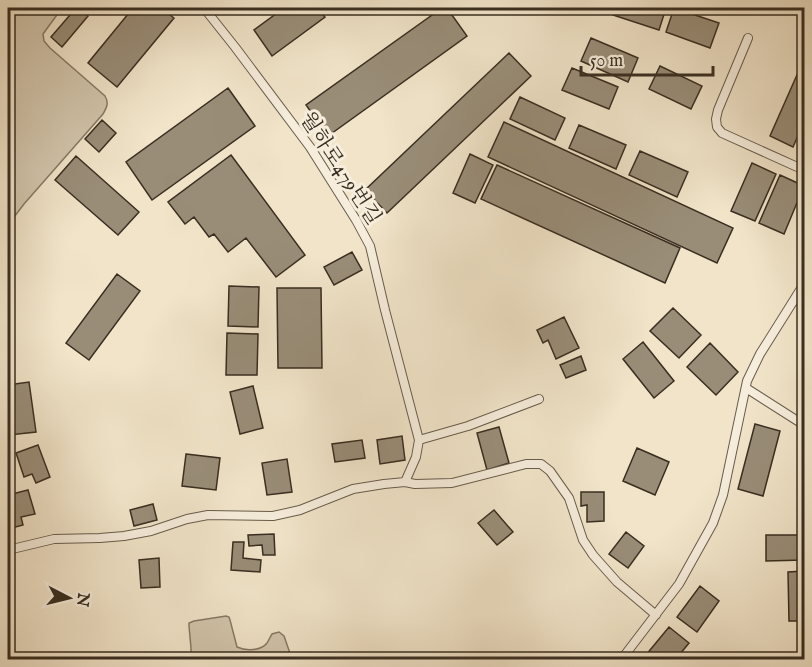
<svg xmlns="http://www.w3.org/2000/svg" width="812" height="667" viewBox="0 0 812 667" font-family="'IM FELL English','Noto Serif KR',serif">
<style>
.green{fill:#d2c5ac;stroke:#867a66;stroke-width:1.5}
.building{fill:#998d78;stroke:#392e21;stroke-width:1.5}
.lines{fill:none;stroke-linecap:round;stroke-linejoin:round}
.service-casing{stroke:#675c4b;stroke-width:10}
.service{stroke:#f6eddc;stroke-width:8}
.labels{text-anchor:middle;stroke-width:6;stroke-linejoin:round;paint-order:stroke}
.street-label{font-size:21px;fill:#392e21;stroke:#f6eddc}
</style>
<rect width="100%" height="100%" fill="#f1e4c9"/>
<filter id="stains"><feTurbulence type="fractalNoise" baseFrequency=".00333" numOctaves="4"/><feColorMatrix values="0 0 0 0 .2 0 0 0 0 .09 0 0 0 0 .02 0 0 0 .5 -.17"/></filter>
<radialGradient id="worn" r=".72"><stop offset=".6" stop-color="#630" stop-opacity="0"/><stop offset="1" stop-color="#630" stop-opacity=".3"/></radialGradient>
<path class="green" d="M8,8H62L43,34L44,41L50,48L105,96C109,103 107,107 103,114L24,204L8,225Z
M226,616L229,617L230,620L237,647C246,651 261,651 267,643C269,640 270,637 272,634L279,632L284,636L292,659H191V648L189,626V623L194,621Z"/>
<path class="building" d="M76,8H78L88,16L62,47L51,37Z
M133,8H161L174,18L117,87L88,63Z
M284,8H318L325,17L272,56L254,30Z
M442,8H447L467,36L328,136L306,105Z
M615,8H666L659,30L613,15Z
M674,8L719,23L710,48L666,32Z
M591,38L638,58L628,82L581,61Z
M509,53L531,76L387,213L365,190Z
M804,59V122L793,147L770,136Z
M660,66L702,86L691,109L649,89Z
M572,68L618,87L609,109L562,90Z
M228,88L255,126L152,200L126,162Z
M520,97L565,118L555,140L510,119Z
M102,120L116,133L99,152L85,139Z
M504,122L733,228L717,263L488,157Z
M579,125L626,145L616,169L569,148Z
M640,151L688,172L677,197L629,175Z
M470,154L493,165L475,203L453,193Z
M231,155L305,255L276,277L246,238L228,252L214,234L209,237L194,217L185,224L168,202Z
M76,156L139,212L118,235L55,180Z
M752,163L776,174L755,221L731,211Z
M497,165L680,248L665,283L481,199Z
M780,175L804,186L784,234L759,223Z
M352,252L362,270L334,285L324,267Z
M117,274L140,291L89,360L66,343Z
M229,286L259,287L258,327L228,326Z
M277,288H321L322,368H278Z
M673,308L701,335L679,358L650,331Z
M564,317L579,348L556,359L548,340L543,343L537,330Z
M227,333L258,334L257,375H226Z
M643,342L674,381L654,398L623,359Z
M710,343L738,372L716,395L687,367Z
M581,356L586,370L566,378L560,365Z
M29,382L36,432L9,435L8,420V385Z
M253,386L263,428L240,434L230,392Z
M755,424L780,431L763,496L738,489Z
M499,427L509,463L487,470L477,433Z
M402,436L405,460L380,464L377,440Z
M362,440L365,458L335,462L332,444Z
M38,445L50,477L36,483L32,474L24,477L16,453Z
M637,448L669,462L655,495L623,481Z
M186,454L220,458L216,490L182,486Z
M287,459L292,492L267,495L262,463Z
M28,490L35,514L21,517L23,525L8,529V495Z
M581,492H604V521L587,522V505L581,506Z
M153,504L157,520L134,526L130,510Z
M494,510L513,532L497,545L478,523Z
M626,532L644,546L628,568L609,554Z
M274,534L275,555H263L262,545L249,546L248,535Z
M766,535H804V560L766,561Z
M233,542H244L243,558L261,560L260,572L231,570Z
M159,558L160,587L141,588L139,560Z
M804,571V621H789L788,572Z
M700,586L719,601L697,632L677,617Z
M669,627L689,643L675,660H652L646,655Z"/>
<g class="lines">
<defs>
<path id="service" d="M204,8L235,47L310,147L356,220L370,246L385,310L419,440
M748,38L718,110L716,119L717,127L722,133L804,170
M746,388L804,425
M405,482L416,457L419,440L468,426L539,399
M8,550L54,539L100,538L124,536L151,531L187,519L208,515L273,516L300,510L353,489L384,484L405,482L415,484L452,483L526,464H541L550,471L569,498L583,540L593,555L617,582L656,615
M621,660L679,584L713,523L723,495L747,381L760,354L804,284"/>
</defs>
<use href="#service" class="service-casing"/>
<use href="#service" class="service"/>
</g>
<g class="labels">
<g class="street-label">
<text transform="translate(341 168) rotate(57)" y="7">월하로479번길</text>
</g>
</g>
<rect width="812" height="667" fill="none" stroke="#f1e4c9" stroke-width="30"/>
<rect x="9" y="9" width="794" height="649" fill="none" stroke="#392e21" stroke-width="3"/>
<rect x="15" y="15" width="782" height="637" fill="none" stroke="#392e21" stroke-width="1.5"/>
<g transform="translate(69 598) rotate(97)" stroke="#f6eddc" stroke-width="4.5" paint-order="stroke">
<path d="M0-4.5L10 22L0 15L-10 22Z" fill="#392e21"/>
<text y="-9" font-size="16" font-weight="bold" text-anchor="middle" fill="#392e21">N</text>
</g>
<path d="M581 66v9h132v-9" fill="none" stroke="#392e21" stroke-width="3"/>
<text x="590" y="66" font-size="18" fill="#392e21" stroke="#f6eddc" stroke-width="4.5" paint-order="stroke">50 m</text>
<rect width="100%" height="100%" filter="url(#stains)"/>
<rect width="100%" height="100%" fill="url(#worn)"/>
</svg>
